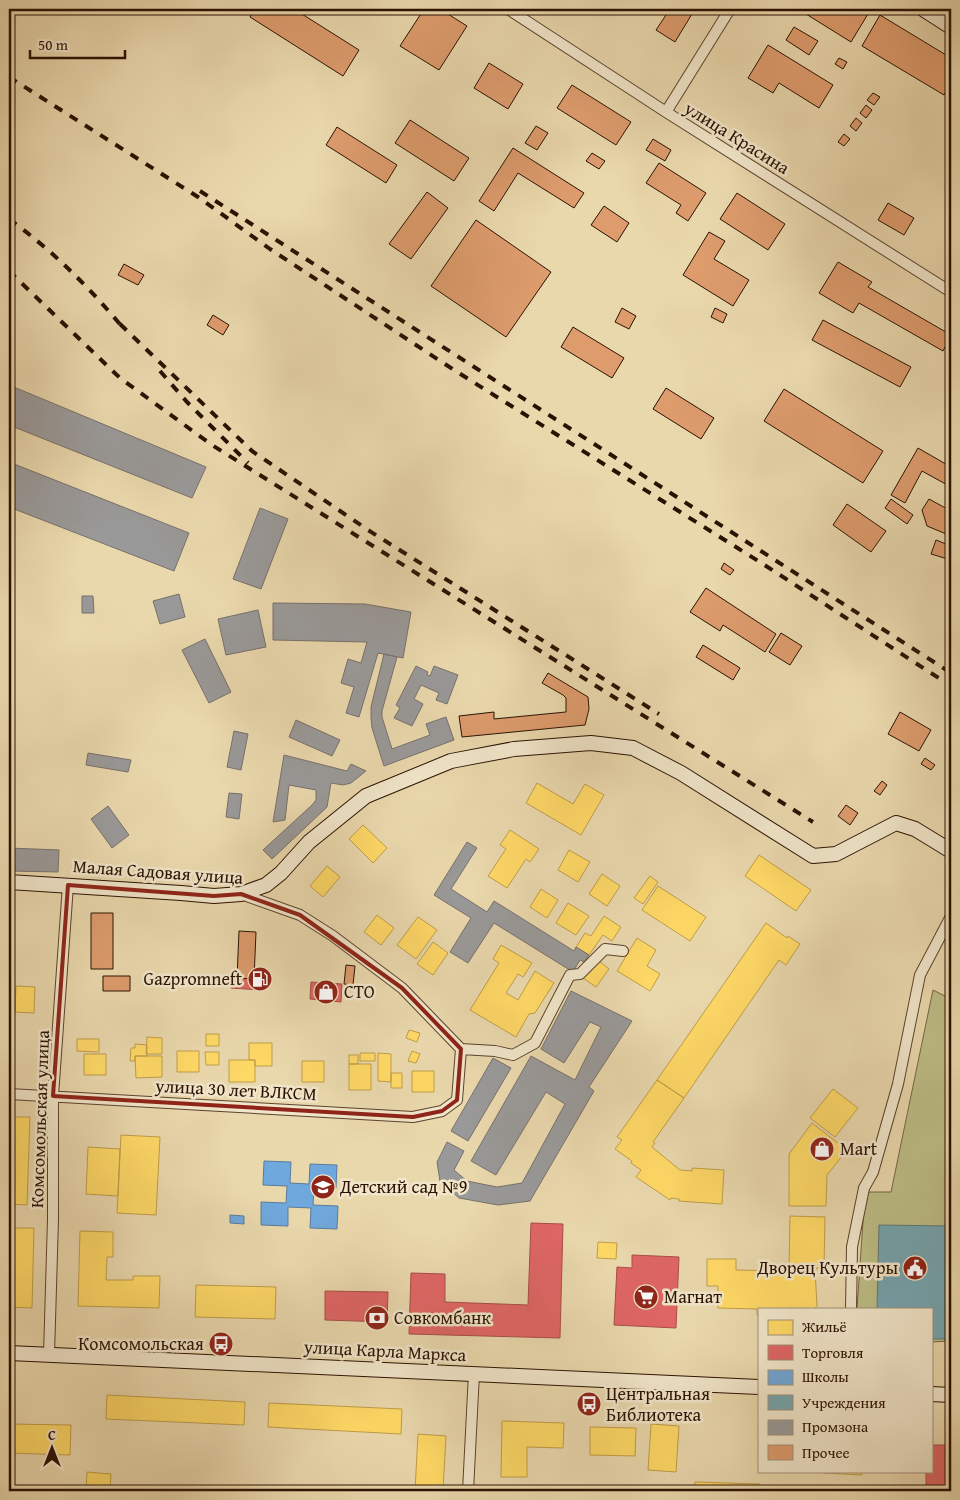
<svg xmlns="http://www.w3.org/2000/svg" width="960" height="1500" viewBox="0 0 960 1500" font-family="'Gentium Book Plus',serif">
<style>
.green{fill:#bdbd86;stroke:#746744}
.homes{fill:#ffd966;stroke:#bf9d48}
.shops{fill:#e06666;stroke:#a94c48}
.schools{fill:#6fa8dc;stroke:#5a7b9b}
.public{fill:#76a5af;stroke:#5f797b}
.industry{fill:#999;stroke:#78706c}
.building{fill:#de9c6d;stroke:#2a1102}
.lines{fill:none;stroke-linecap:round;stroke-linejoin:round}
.street-casing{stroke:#5a432d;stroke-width:12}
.secondary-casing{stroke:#2a1102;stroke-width:16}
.street{stroke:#f1e6ca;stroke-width:10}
.secondary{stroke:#f1e6ca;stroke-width:14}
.rail{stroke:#2a1102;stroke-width:4;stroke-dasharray:9 9;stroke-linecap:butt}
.marked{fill:none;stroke:#8f2418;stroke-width:4;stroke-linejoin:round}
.labels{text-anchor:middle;stroke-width:5;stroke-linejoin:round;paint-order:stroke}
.street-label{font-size:18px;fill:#2a1102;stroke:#f1e6ca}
.poi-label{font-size:18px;fill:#2a1102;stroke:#f1e6ca;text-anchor:start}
</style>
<rect width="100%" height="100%" fill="#ead8ad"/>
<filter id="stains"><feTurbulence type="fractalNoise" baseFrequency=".004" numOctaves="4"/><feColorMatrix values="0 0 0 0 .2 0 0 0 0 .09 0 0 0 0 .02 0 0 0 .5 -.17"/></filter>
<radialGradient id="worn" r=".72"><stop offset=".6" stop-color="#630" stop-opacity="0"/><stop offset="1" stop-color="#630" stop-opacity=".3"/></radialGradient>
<path class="green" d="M933,990L951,999V1341L931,1342V1309H857L865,1192H891Z"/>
<path class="homes" d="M537,783L573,804L585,784L604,795L581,835L526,803Z
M363,825L387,848L373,863L349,839Z
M510,830L539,849L530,862L526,859L507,888L488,876L506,849L500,845Z
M569,850L590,862L578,882L558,870Z
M759,855L811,890L796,911L745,876Z
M327,866L340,877L323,897L310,886Z
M602,874L620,886L607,906L589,894Z
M650,876L658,882L643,904L634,898Z
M658,886L706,917L690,941L642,910Z
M541,889L558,900L547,918L530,907Z
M568,903L589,916L576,935L556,923Z
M377,915L394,928L381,945L364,932Z
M604,916L621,927L612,941L603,935L589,955L576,947L585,933L591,936Z
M418,917L437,930L416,959L397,945Z
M766,923L787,938L788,936L800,944L786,965L779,960L684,1098L657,1080Z
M637,938L656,950L647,966L660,974L650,991L617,971Z
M433,942L448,953L433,975L417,964Z
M501,945L532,963L523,977L518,974L506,993L518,1000L535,971L554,983L535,1013L529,1014L516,1037L470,1010L499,963L493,959Z
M599,961L609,969L596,987L583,978L592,965L595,966Z
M16,986L35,987L34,1013L15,1012Z
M9,999H15V1012H9Z
M409,1030L420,1033L417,1042L406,1038Z
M206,1034H219V1046H206Z
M147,1037L162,1038V1054H146Z
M77,1039H99V1052L77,1051Z
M249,1043H272V1066H255V1060H249Z
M135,1044L147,1045V1056H135V1061H130L131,1048H135Z
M177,1051H199V1072H177Z
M412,1051L420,1054L416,1063L408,1061Z
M205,1052H219V1065H206Z
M360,1053H375V1061H360Z
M378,1053L391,1054V1082L378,1081Z
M84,1054H106V1075H84Z
M349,1055H358V1064H349Z
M135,1056H162V1077L136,1078Z
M229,1060H255V1082H229Z
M302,1061H324V1082H302Z
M349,1064H371V1090H349Z
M412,1071H434V1092H412Z
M391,1073H402V1088H391Z
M657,1080L684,1098L653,1142L655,1143L652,1147L680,1170L692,1171V1168L724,1170L722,1204L679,1201V1199L671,1198L670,1200L636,1177L641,1170L631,1163L632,1161L615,1149L622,1140L617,1137Z
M833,1089L858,1108L835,1137L810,1118Z
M9,1117H30L27,1205L9,1204Z
M812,1123L847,1150L827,1175L826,1206H789V1154Z
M121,1135L160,1137L156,1215L117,1213Z
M88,1147L120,1149L118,1196L86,1194Z
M790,1216L825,1217L824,1266L815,1269L817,1306L814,1309H759V1315H757V1309L718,1308V1286H707V1259H736V1270L789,1271Z
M9,1228H34L32,1308L9,1307Z
M80,1231L113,1232V1257H107L106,1280H133V1276H160L159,1308L78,1306Z
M598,1242L617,1243L616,1259L597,1258Z
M196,1285L276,1287L275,1319L195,1317Z
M107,1395L245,1402L244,1425L106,1419Z
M269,1403L402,1409L401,1434L268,1427Z
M502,1421L564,1423L563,1448L527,1447V1477H501Z
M9,1424L71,1425L70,1455L9,1453Z
M651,1424L679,1426L676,1472L648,1470Z
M590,1427L636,1428L635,1456L590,1455Z
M418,1434L446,1436L443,1491H415Z
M824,1471H862V1475L824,1473Z
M87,1472L111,1474L110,1491H86Z
M695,1482L760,1484V1491H695Z
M559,1489L592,1490V1491H558Z"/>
<path class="shops" d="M231,976L260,977V990L231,988Z
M311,982L342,984L341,1002L310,999Z
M531,1223L563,1224L560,1338L409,1334L411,1273L445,1274V1302L528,1305Z
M632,1255L679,1257L676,1328L614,1325L617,1267L632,1268Z
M325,1291L388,1292L387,1322L325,1320Z
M931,1445H951V1491H926V1472H899L931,1471Z"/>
<path class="schools" d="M264,1161L291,1162L290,1183L309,1184L310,1164L337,1165L336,1188L314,1187L313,1205L338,1206L337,1229L310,1228L311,1208L288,1207V1226L261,1225V1202L286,1203L287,1186L263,1185Z
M230,1215L244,1216V1224L230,1223Z"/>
<path class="public" d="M879,1225L951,1226V1339H931V1309H877Z"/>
<path class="industry" d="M9,385L206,467L192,498L9,425Z
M9,462L189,533L174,571L9,507Z
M260,508L288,519L261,589L233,579Z
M179,594L185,617L160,624L153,601Z
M82,596H93L94,613H82Z
M273,603L365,604L411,612L403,658L378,653L359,717L346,713L354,687L341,683L348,659L361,663L367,642L273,640Z
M258,610L266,647L226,655L218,619Z
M205,639L231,692L209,703L182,650Z
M384,654L397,657L382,711V717L392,749L430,735L426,724L446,717L454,740L384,766L372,728L371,718V707Z
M416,666L428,672L427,675L430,676L434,666L458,675L447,704L436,700L439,693L421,685L414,699L423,704L412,726L394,718L400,708L396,705Z
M296,720L340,740L332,756L289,737Z
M234,731L248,734L241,770L227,767Z
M88,753L131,760L128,772L86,765Z
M284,755L347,771L351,764L366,771L351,783L343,785L331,783L327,807L272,859L263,850L312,805L316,800V790L289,785L285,820L273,822Z
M229,793L242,794L239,819L226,817Z
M108,806L129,835L112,848L91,819Z
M467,842L477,848L451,889L487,912L494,901L574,951L576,947L589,955L584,962L580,960L573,972L494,923L468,963L450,952L471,918L434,895Z
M9,848L59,850L58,872L9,871Z
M571,991L632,1021L589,1087L594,1091L530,1201L498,1205L459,1198L440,1181L437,1162L447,1142L464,1151L454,1170L467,1181L497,1187L522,1183L565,1104L546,1092L496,1175L471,1161L531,1056L575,1080L601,1027L590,1022L564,1063L541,1049Z
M493,1058L511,1068L468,1141L451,1131Z"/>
<path class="building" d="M255,9H294L359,50L343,76L250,17Z
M424,9H440L467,26L439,70L400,46Z
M670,9H695L675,42L656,30Z
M798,9H871L851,42Z
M880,15L951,58V82L944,95L862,46Z
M794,27L818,41L809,55L786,40Z
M768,45L833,85L819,108L779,83L773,93L748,78Z
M839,58L847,62L843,69L835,64Z
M489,63L523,84L508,109L474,88Z
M572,85L631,122L616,145L557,108Z
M873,93L880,97L874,105L867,100Z
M866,105L872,110L866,118L860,113Z
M856,118L862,123L856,131L850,126Z
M410,120L469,158L454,181L395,143Z
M536,126L548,133L537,150L525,143Z
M337,127L397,165L386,183L326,145Z
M844,134L850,139L844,146L838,142Z
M653,139L671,150L665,161L646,150Z
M513,148L584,193L574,208L518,173L494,211L479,201Z
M592,153L605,161L599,169L586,161Z
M659,163L706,193L688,221L676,213L681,205L646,183Z
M427,192L448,208L411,259L389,244Z
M737,193L785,224L768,250L720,219Z
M888,203L914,218L904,235L878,220Z
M604,206L629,223L617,242L591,225Z
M476,220L551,272L506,337L431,286Z
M709,232L725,241L714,259L749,280L733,306L683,275Z
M838,262L872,282L868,287L951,335V351L945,347L943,351L859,303L853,313L819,293Z
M124,264L144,275L138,285L118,275Z
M622,308L636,316L629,329L615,322Z
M715,308L727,314L723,323L711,317Z
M213,315L229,325L223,335L207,325Z
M823,320L911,367L900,387L812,340Z
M573,327L624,358L612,378L561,347Z
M666,388L714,418L701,439L653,409Z
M784,389L883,451L863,483L764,421Z
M918,448L951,467V487L922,471L905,503L891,495Z
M891,499L913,515L907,524L885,508Z
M929,499L951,511V536L927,526L922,510Z
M847,504L886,531L871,552L833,525Z
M936,540L951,546V560L931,554Z
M724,563L734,570L730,575L721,569Z
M706,588L776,634L765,652L723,625L720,631L690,612Z
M781,633L802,646L790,665L769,652Z
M703,645L740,668L733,680L696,657Z
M548,673L588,697L589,709L585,725L462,737L459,716L494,712V719L566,712V698L563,695L542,683Z
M900,712L931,730L919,751L888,734Z
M925,758L935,765L931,770L921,764Z
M882,781L887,785L880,795L874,791Z
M846,805L858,813L850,825L838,816Z
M91,913H113V969H91Z
M239,931L256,932L254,979L237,978Z
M346,965L355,966L353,985L344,984Z
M103,976H130V991H103Z"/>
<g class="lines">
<defs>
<path id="street" d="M508,9L666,112L951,292
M666,112L730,9
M461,1049L495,1051L513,1055L535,1043L570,975L580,974L605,949L623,951
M9,1094L413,1117L442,1111L457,1100L461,1049L402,988L333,936L300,915L241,894
M851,1309L852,1247L864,1188L873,1172L898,1084L920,975L951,916
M49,1355L53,1219V1096L68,885
M468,1491L474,1373"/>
<path id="secondary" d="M923,9L951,27
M9,882L181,893L214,896L241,894L266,885L281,873L309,842L366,796L451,761L514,749L591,743L633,748L681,773L813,856L836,854L896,823L915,829L951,851
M9,1353L759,1387
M931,1394L951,1395"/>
</defs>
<use href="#street" class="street-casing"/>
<use href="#secondary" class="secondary-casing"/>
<use href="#street" class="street"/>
<use href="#secondary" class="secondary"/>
<path class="rail" d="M9,77L198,197L270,249L454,370L763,564L951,686
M200,191L951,673
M9,219C53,251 89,287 124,329
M9,271L120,378L212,445L813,822
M120,324L252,451L368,530L659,714
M160,371L187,402L248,463"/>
</g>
<path class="marked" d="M68,885L214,896L241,894L300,915L402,988L461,1049L457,1100L442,1111L413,1117L53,1096Z"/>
<defs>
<symbol id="fuel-disc" viewBox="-11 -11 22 22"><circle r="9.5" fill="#8f2418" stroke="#f1e6ca"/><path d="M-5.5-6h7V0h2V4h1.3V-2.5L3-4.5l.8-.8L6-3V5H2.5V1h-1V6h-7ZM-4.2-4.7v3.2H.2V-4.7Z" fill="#fff"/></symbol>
<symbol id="shop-disc" viewBox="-11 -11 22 22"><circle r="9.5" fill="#8f2418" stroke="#f1e6ca"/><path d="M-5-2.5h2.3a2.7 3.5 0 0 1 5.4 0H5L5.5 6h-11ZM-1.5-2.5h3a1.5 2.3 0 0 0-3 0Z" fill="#fff"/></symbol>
<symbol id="school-disc" viewBox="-11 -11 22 22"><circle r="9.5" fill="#8f2418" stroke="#f1e6ca"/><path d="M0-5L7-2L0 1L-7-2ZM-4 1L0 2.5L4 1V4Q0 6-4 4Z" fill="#fff"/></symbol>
<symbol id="civic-disc" viewBox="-11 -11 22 22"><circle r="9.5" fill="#8f2418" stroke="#f1e6ca"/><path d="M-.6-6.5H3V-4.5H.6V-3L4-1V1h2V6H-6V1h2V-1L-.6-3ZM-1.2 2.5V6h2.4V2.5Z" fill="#fff"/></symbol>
<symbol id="supermarket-disc" viewBox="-11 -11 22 22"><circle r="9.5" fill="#8f2418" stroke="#f1e6ca"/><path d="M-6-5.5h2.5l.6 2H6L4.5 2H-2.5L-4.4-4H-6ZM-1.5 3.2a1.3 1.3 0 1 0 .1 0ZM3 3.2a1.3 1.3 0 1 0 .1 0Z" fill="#fff"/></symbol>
<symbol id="bank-disc" viewBox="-11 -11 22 22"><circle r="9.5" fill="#8f2418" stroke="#f1e6ca"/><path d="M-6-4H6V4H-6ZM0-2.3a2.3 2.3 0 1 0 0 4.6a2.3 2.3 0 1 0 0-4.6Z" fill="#fff"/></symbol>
<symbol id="bus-disc" viewBox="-11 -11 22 22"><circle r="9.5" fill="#8f2418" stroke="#f1e6ca"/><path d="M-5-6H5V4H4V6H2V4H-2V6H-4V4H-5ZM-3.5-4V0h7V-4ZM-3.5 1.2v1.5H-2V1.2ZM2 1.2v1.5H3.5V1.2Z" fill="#fff"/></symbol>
</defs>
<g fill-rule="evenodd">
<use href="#fuel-disc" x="246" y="965" width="28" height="28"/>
<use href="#shop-disc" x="312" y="978" width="28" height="28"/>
<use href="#shop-disc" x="808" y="1135" width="28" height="28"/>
<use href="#school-disc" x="309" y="1173" width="28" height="28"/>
<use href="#civic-disc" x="901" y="1254" width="28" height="28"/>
<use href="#supermarket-disc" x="632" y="1283" width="28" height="28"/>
<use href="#bank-disc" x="363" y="1304" width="28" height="28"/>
<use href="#bus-disc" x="207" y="1330" width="28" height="28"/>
<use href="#bus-disc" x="575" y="1390" width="28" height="28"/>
</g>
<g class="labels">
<g class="street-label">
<text transform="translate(737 138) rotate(32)" y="6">улица Красина</text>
<text transform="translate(158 872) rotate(4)" y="6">Малая Садовая улица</text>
<text transform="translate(236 1090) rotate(3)" y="6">улица 30 лет ВЛКСМ</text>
<text transform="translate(40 1119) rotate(-88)" y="6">Комсомольская улица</text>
<text transform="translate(385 1351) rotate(3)" y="6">улица Карла Маркса</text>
</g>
<g class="poi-label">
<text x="242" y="985" text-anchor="end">Gazpromneft</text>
<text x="344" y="998">СТО</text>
<text x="840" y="1155">Mart</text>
<text x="340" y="1193">Детский сад №9</text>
<text x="898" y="1274" text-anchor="end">Дворец Культуры</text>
<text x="664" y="1303">Магнат</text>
<text x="394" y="1324">Совкомбанк</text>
<text x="204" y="1350" text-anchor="end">Комсомольская</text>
<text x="606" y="1400">Центральная<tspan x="606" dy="21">Библиотека</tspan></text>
</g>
</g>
<rect width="960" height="1500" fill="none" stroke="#ead8ad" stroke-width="30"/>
<rect x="10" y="10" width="940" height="1480" fill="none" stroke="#2a1102" stroke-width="2.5"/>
<rect x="15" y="15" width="930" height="1470" fill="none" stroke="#2a1102"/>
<rect x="758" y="1308" width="175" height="165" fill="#f1e6ca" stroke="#a1917a"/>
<rect x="768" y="1320" width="25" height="15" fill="#ffd966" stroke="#a1917a"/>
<text x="802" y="1332" font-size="15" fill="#2a1102">Жильё</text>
<rect x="768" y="1345" width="25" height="15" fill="#e06666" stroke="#a1917a"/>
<text x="802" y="1358" font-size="15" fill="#2a1102">Торговля</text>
<rect x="768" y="1370" width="25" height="15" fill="#6fa8dc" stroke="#a1917a"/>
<text x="802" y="1382" font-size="15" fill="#2a1102">Школы</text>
<rect x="768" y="1395" width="25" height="15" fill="#76a5af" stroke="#a1917a"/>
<text x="802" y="1408" font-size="15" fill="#2a1102">Учреждения</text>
<rect x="768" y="1420" width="25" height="15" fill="#999999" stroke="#a1917a"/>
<text x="802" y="1432" font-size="15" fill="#2a1102">Промзона</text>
<rect x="768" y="1445" width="25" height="15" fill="#de9c6d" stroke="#a1917a"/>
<text x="802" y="1458" font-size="15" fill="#2a1102">Прочее</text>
<g transform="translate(52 1448)" stroke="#f1e6ca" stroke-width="4" paint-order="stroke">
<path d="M0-4L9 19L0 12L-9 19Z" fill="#2a1102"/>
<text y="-8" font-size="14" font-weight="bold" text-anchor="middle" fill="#2a1102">С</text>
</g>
<path d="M30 50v8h95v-8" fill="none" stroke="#2a1102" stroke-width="2.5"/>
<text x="38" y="50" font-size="15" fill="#2a1102" stroke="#f1e6ca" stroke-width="4" paint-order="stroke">50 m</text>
<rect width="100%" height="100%" filter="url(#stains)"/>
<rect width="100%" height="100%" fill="url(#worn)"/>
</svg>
